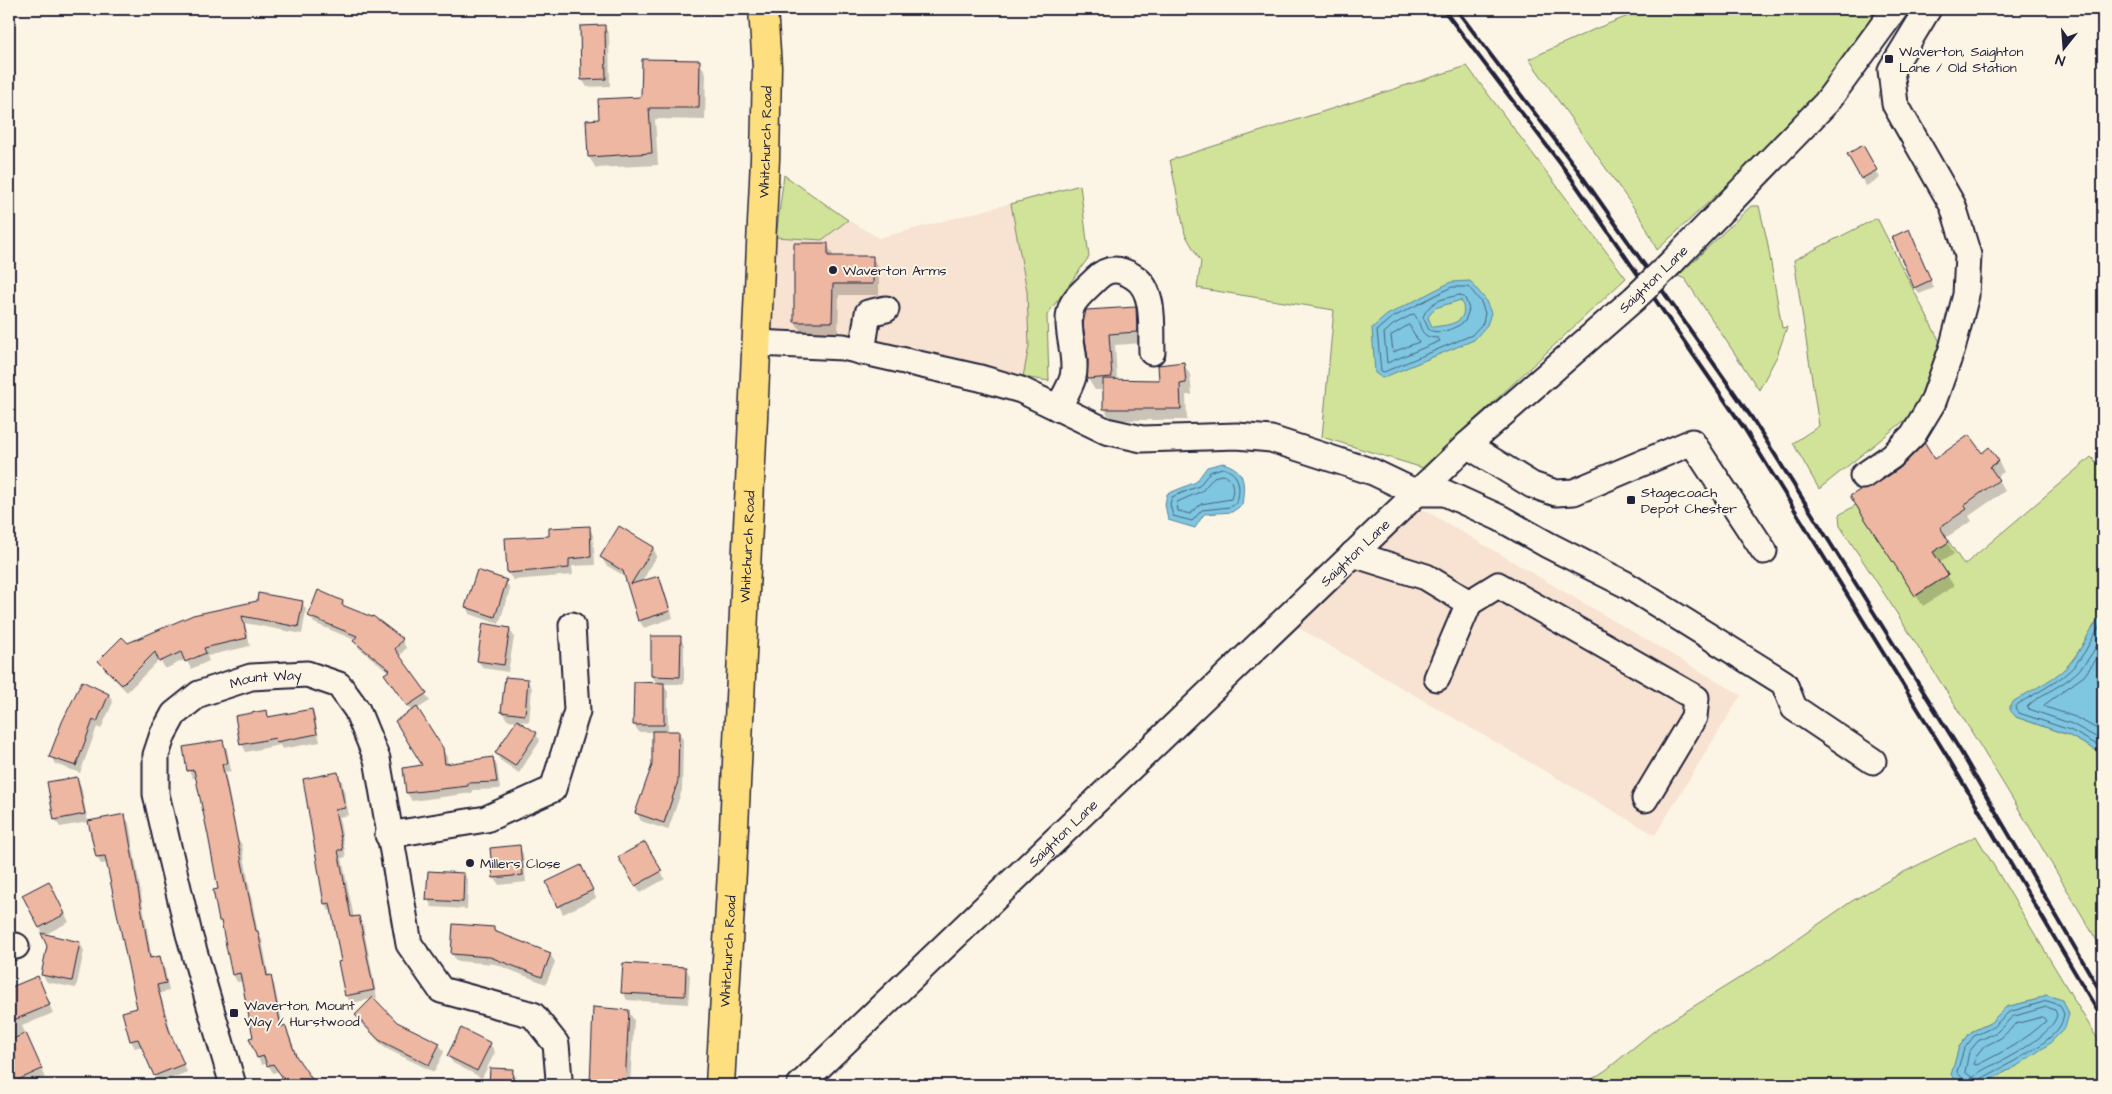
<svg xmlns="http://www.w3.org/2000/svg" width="2112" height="1094" viewBox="0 0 2112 1094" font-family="'Architects Daughter',sans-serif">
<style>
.built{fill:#f8e2d1}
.green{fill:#d1e398;stroke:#7a826a}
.water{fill:#7fc6e0;stroke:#5a849e;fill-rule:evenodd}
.shadow{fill:#0003}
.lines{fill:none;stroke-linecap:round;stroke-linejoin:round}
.shore{stroke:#47647d;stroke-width:1}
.building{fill:#edb7a2;stroke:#22223b}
.minor-casing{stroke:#22223b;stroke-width:29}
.highway-casing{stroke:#22223b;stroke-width:31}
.minor{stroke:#fcf5e5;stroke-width:25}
.highway{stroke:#fedf80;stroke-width:28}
.rail{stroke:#22223b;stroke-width:4}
.minor-bridge-casing{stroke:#22223b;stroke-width:29;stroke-linecap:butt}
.minor-bridge{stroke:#fcf5e5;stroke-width:25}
.poi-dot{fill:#22223b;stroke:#fcf5e5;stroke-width:2}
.labels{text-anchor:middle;stroke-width:4;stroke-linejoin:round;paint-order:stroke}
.poi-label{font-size:14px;fill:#22223b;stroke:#fcf5e5;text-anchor:start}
.street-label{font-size:14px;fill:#22223b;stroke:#fcf5e5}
</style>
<rect width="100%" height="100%" fill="#fcf5e5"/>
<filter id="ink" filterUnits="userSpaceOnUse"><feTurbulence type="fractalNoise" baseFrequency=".02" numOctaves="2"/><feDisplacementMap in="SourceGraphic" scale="10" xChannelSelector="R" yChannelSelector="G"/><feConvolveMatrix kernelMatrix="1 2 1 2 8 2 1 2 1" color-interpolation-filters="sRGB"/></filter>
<g filter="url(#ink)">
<path class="built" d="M1080,185L1089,257L1047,315L1049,381L873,345L785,336L773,331L776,237L822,240L848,220L879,238Z
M1409,501L1741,695L1655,835L1285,620Z"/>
<path class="green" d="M1646,9H1883L1828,84L1779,137L1657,250L1643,221L1529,59L1595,29Z
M1467,66L1626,278L1423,468L1322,437L1334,310L1197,288L1201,262L1185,234L1170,160Z
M784,175L848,220L822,240L776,237Z
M1080,185L1089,257L1047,315L1049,381L1023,377L1029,346L1027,291L1011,204Z
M1751,206H1759L1767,240L1782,328L1787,327L1777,356L1759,390L1685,279L1678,276Z
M1877,218L1944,350L1915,412L1819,489L1793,443L1819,426L1794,260Z
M2091,457L2103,469V615C2093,623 2083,647 2073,659C2058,680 2034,699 2016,717L2068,735L2103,754V951C2019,807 1932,665 1840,526L1839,515L1856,505L1916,596L1948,575L1933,552L1949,542L1964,565Z
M1976,836L2103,1048V1085H1979L2017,1066L2046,995L2035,1000L2006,1007L1990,1023L1971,1032L1959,1047L1952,1075L1963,1085H1583L1606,1070L1654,1031L1757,967L1852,901L1898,875Z"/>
<path class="water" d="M1470,281L1485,299L1491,313L1487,325L1474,340L1382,378L1375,373L1372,328L1387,315L1451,282ZM1461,300C1471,323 1450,325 1432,327L1428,317L1435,308Z
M1223,463C1246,470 1245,483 1242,505L1232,512L1204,514L1195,528L1168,520L1165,504L1167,494L1196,482L1207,467Z
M2103,615V754L2068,735L2016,717L2010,710V706L2014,701C2033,689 2059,678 2073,660C2083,647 2092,624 2103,615Z
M2046,995L2063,1000L2069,1014L2065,1028L2049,1044L2017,1066L1979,1085H1962L1951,1075L1959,1047L1971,1032L1990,1023L2006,1007L2035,1000Z"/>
<path class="shadow" d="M604,26L609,34L610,86L587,87L582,79Z
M699,62L706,73L705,120L655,119L658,165L596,168L589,157L643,98Z
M1862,146L1880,178L1866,186L1848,154Z
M1913,238L1934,288L1919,294L1915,287Z
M827,244L834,257H872L879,269V295H839L838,334L802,333L795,322Z
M1135,308L1142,320L1143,343L1115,345L1117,381H1161L1184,364L1190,375L1192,395H1186L1187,420H1111L1104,408V390H1095L1088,379L1089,360L1085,324Z
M1981,454L1998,461L2004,472L1996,477L2005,491L1969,516L1972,521L1945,538L1954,554L1939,563L1954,586L1923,606L1858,507L1872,489L1934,461Z
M589,527L593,535L595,565L572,566L573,575L513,580L508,573L551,537Z
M653,548L657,556L641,583L658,577L663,585L673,618L644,628L639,620L626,577L606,565L601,557Z
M506,581L510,589L499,624L470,614L466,607Z
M302,602L306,610L302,634L245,623L250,646L207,656L209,661L191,669L186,659L165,669L160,659L127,692L104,669L100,662L128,645L194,616Z
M343,602L346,608L402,640L406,648L399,657L430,701L417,709L447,757L448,764L493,758L497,766L500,789L472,790V793L412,801L407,793L404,769L424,766L412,712L390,682L389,672L359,648L355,640L314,623L310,616Z
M510,629L514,637L508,672L483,668L478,661Z
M680,638L684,645V684H663L668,692V732H679L683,740L682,790L668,830L641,821L637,813L653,765L654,732H639L634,725L657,684L652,676Z
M527,680L532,688L529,722L507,720L503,712Z
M109,695L113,702L101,729L97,727L80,773L55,764L51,756Z
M311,710L315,718L320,742L282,749L280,745L246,752L242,744L266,711L270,718Z
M536,734L540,741L519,773L500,760L496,753Z
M222,741L227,749L231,771L225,772L238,840L242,845L258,934L262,939L269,977L274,984L283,1027H285L289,1034L299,1062L315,1085H289L279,1071L273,1073L267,1063L262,1065L258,1058L243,981L237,982L233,974L224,928L220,921L214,891L220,890L197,778H193L189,771Z
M338,774L342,781L349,815L339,817L346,857L342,858L354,918L358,917L363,925L377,998L351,1003L346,995L332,910L329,911L325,903Z
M77,778L81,786L88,822L60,827L55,819Z
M124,816L129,823L152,959L160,958L164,965L169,991L160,993L173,1039L187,1072L159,1083L142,1046L135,1048L131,1041L138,1009L108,863L101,864L97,857Z
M645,843L665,879L640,893L620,857Z
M519,846L523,854L526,882L499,885L494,877Z
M464,874L468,881L467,909L432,907L428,900Z
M585,874L596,898L563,914L547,883Z
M53,890L69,922L44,935L40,928Z
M493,928L496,933L550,954L555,962L546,984L495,964L456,961L452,953Z
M80,943L84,951L76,988L47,982L42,974Z
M686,968L690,976L688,1004L627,1000L623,992Z
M37,977L53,1013L22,1026L45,1077L38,1080L40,1085H10L9,989Z
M594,1009L628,1011L634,1020L630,1085H591Z
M356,1015L396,1023L439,1044L444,1052L434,1072L385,1048L361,1023Z
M490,1044L495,1052L482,1078L453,1063L448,1056Z
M491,1069L512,1070L516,1078V1085H490Z"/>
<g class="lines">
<path class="shore" d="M1452,287H1469L1481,302L1485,313L1483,323L1472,335L1384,372L1381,371L1377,330L1390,319Z
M1460,295L1465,298L1469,309L1465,321C1456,328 1441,335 1429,330L1423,317C1429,301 1444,298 1460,295Z
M1414,314C1423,324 1417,338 1438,338L1440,341L1387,363L1384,333L1393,325Z
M1409,325L1419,342L1393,352L1391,336Z
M1223,468C1240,473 1241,487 1237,503L1230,507L1202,510L1192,521L1173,516L1170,504L1172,497L1199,486L1210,472Z
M1223,475C1234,478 1234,490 1231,499L1201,504L1190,514L1178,511L1177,502L1202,491L1214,477Z
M2103,621C2093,635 2087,651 2076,664C2062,681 2037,692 2018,704L2015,708L2019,713L2070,730L2103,748
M2103,633C2095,650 2085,667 2070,678C2057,689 2038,695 2027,707L2029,709L2072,724L2103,741
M2103,650L2084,676L2044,705L2046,707L2075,717L2103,732
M2047,1007L2055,1010L2057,1015C2052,1034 2017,1053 2000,1062C1991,1066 1980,1070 1973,1078L1965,1072L1969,1052L1978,1041L1997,1032L2012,1017Z
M2043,1017L2046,1021C2026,1040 2001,1053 1977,1065L1974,1064L1976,1056L1983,1047L2001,1038L2016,1024Z
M1965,1085V1081L1957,1072L1964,1049L1974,1036L1993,1027L2009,1012L2047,1001L2060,1005L2064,1014C2063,1018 2062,1023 2060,1026C2048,1046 2002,1067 1981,1079L1978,1085"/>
</g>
<path class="building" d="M605,25L606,79L581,80L580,26Z
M642,59L700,60L699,108H649L652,153L588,157L586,120L599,119L598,99L641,97Z
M1863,145L1877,170L1861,179L1847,154Z
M1909,229L1931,280L1914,288L1892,237Z
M794,243H828V256H873V284H833L832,322H794Z
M1136,307L1137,332L1109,334L1112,377L1087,379L1088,360L1083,324L1086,310Z
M1184,362L1186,383L1180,384L1181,409H1103V379L1159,380L1158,365Z
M1969,435L1982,453L1989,447L1999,461L1990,467L1999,480L1964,505L1967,509L1940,527L1949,542L1933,552L1948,575L1915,596L1850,496L1860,490L1871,488L1900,468L1925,443L1935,459Z
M590,526L591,557L569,559V568L507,573L505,538L549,536V528Z
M619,526L654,547L631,584L659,576L670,611L638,621L623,571L600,557Z
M477,570L507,580L495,617L465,607Z
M318,590L343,601L342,605L372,617L373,616L403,639L395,649L427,693L407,706L384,674L390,670L353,641L357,636L308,616Z
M258,593L303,601L298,627L242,616L247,638L204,648L206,653L185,662L181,652L159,662L155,652L122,685L98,661L122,637L128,643L193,615L257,601Z
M483,623L510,628L504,665L477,661Z
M651,636H681L680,677L651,676Z
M505,677L528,679L525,715L501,712Z
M82,681L109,694L97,722L93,720L76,766L49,757L62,722Z
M634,682L664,683V725H633Z
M417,707L443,748L445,764L493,757L497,782L468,783V786L406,793L403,768L422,765L395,721Z
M312,709L317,734L276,742L275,738L240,745L235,716L267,710L268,717Z
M517,720L537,733L515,766L495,753Z
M652,731H679L678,781L664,823L635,813L652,765Z
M223,740L228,763L222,764L256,931H258L267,976L271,975L281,1027L285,1025L296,1056L316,1085H288L273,1064L267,1066L264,1056L257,1058L249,1038L253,1037L240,973L232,975L221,921H219L213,890L218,889L208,835L194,770L187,771L183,747Z
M338,772L345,808L335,810L343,850H338L351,917L359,916L374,990L345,996L338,962L341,961L330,903L324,904L303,779Z
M77,777L85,814L54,820L47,782Z
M125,814L150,958L160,956L166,983L157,985L169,1030L184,1064L154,1076L138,1039L130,1041L122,1012L137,1008L105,856L96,857L88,821Z
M645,842L662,871L635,886L618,857Z
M520,845L523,875L493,878L490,848Z
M581,865L593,890L557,907L546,882Z
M428,871L464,873L463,902L426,900Z
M49,881L65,914L39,928L22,895Z
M453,924L494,927V931L551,953L542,977L490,957L451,954Z
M41,933L80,942L72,981L41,975L47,946Z
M623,963L686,967L685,996L621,993Z
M38,976L50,1005L9,1022V988Z
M373,997L397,1022L440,1043L429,1065L379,1040L355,1015Z
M593,1007L629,1010L625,1085H590Z
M461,1028L491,1043L477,1071L447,1056Z
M26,1033L42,1069L9,1084V1041Z
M490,1068L513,1069L512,1085H489Z"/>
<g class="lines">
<defs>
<g id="minor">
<path d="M1671,263L1826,103L1895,9"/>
<path d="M756,343L843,347L980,378L1021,390L1106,431L1142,439L1237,436L1271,439L1373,472L1417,493H1445L1500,518L1548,545L1625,584L1784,683L1794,708L1873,761"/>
<path d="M862,352L868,313L886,309"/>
<path d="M1058,408C1063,398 1070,388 1073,377C1078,356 1064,328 1071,308C1075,297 1088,287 1096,279C1108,267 1120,268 1134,277C1156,290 1151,330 1152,352"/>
<path d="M1467,445L1532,485L1556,493L1574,492L1692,442L1764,551"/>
<path d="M1863,476L1892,456L1913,435L1933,402L1952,349L1966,295L1968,255L1953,206L1895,104L1891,70L1928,9"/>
<path d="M1353,554L1426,577L1469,603L1437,678"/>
<path d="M1469,603L1498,585L1696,698L1694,717L1645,799"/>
<path d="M388,835L486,819L553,789L577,711L572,625"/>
<path d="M9,947L16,946"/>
<path id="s1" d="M233,1085L189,934L167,842L156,794V755L163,734L174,714L199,694L251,677L307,674L339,685L357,710L377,759L409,944L441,990L533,1015L556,1044L559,1079L557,1085"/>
<path id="s2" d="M800,1085L1467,445L1635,298"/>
</g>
<g id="highway">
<path id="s3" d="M720,1085L732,871L765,159L767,67L763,9"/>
</g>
</defs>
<use href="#minor" class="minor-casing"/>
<use href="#highway" class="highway-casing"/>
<use href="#minor" class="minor"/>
<use href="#highway" class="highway"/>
<path class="rail" d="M1443,9L1569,175L1744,428L1947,756L2103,1020
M1456,9L1577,169L1752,418L1958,747L2103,996"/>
<defs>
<path id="minor-bridge" d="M1635,298L1671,263"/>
</defs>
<use href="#minor-bridge" class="minor-bridge-casing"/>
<use href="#minor-bridge" class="minor-bridge"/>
</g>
</g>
<g class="poi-dot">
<rect x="1884" y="54" width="10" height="10" rx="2.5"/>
<circle cx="833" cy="270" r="5"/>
<rect x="1626" y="495" width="10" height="10" rx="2.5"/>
<circle cx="470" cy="863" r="5"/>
<rect x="229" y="1008" width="10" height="10" rx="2.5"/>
</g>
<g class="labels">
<g class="poi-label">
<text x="1899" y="56">Waverton, Saighton<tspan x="1899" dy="16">Lane / Old Station</tspan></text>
<text x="843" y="275">Waverton Arms</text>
<text x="1641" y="497">Stagecoach<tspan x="1641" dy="16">Depot Chester</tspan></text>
<text x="480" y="868">Millers Close</text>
<text x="244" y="1010">Waverton, Mount<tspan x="244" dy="16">Way / Hurstwood</tspan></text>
</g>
<g class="street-label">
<text dy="5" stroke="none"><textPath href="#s3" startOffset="944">Whitchurch Road</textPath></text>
<text transform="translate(1653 279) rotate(-44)" y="5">Saighton Lane</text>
<text dy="5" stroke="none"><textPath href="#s3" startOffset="539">Whitchurch Road</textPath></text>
<text dy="5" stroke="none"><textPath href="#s2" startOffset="769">Saighton Lane</textPath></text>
<text dy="5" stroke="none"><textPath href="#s1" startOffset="486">Mount Way</textPath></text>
<text dy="5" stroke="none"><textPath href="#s2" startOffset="364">Saighton Lane</textPath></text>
<text dy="5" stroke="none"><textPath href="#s3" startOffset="134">Whitchurch Road</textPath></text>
</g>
</g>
<rect width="2112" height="1094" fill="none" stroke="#fcf5e5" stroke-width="30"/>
<rect x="15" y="15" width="2082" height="1064" fill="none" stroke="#22223b" stroke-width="2" filter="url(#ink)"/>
<g transform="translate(2064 48) rotate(197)" stroke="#fcf5e5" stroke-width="4" paint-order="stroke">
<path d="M0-4L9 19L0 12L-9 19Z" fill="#22223b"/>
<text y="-8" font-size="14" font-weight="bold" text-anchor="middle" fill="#22223b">N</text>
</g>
</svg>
